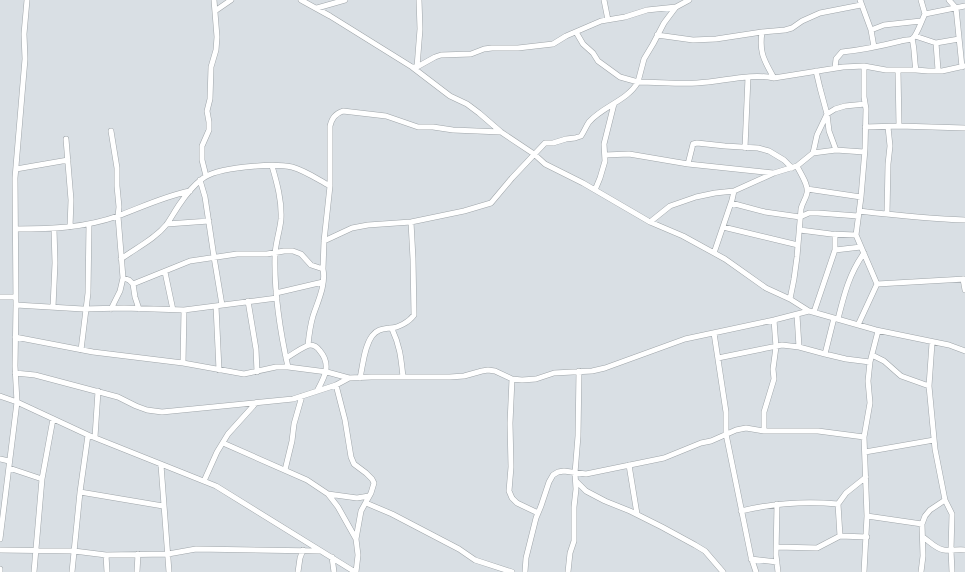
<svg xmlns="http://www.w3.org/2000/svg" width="965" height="572" viewBox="0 0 965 572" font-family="Roboto,sans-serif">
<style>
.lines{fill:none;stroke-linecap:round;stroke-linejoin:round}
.minor-casing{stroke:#9fa5a9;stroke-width:6}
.minor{stroke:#fff;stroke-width:5}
</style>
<rect width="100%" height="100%" fill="#d9dfe4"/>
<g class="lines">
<defs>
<path id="minor" d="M301,0L330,16L412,67L450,96L467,104L479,113L501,132L534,154L545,164L583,183L650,222L683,236L725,259L766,288L790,299L809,311
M604,0L608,20
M860,0L871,30L874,47
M949,0L956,8L962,67
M317,8L345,0
M215,11L231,0
M925,14L965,6
M871,30L884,25L921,21
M576,32L583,44L593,53L598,61L620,77L638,82L644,59L653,44L664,23L676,7
M762,32C759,53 764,60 774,78
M657,35L693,40L716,39L762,32L785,30L792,28L802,21L820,13L861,5
M915,36L936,43L959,39
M912,39C915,49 914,60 916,70
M936,43L938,70
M864,66V97L866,109L865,149L861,197L856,235L877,284
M413,67H417L435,57L441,55L471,54L484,49L492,48H518L553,44L566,36L601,21L625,17L647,10L676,7L689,0
M417,67L420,29L419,0
M835,68L836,59L842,52C862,50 881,46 901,41C904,40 909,40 912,39C917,36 922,19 925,14L921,0
M816,71L820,88L827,114L829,131L836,150
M898,71L899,126
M865,127L899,126L965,128
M66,139L71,200L70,227
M745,148L748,77
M813,153L836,150L864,152
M605,155L629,154L688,164L773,173
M688,164L693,144L697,143L725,146L758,148L769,151L784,160L792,168
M272,166C277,183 282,201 281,219C280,231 275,244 275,256C274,293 280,331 288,367
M16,169L68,160
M206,176L202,160V146L209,130V122L207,111L210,99L211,67L216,50L217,37L214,0
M200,180L205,197L214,257L222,305
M807,189L861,197
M595,190L600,178L605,161L604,144L614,104
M731,203L765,212L800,217L809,213H818L858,216
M859,211C894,215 930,219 965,220
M887,214L888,164L890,146L888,127
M650,222L670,206L696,197L715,193L734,191L774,173L797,166L813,153L817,135L827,114L835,109L845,106L865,104
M167,224L209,221
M723,227L798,245
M16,229C51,229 84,228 118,216C142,207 165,196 190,191
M800,230L831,234L856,235
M324,241L352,228L368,225L411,222L464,211L491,203L512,178L545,143H553L566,139L575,138L581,136C584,132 586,126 589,122C603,106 627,101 638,82C658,82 677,84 697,83C722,82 749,73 774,78L843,67L864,66L886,70H916L928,71H942L965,66
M835,250L861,247
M714,253L732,200L734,191
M121,259C136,248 155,239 167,224C171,218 175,211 179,205C185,196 194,185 202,179C216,167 273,163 292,167C306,171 317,179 330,186
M323,269L324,241L330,186V126C332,118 335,114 343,111L386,116L418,127H433L453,130L501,132
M165,272L173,310
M123,278L129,280L133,284L135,297L139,309
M963,279L965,290
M133,284L190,261L237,254H267L284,251H293L301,254L311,265L323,269C326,285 318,301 313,316C310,326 309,335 308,345
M877,284L965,279
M276,293L323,282
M0,297H16
M790,299L794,279L797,257L801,209C802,203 806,199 807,193C809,185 800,173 797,166
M248,301L256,349L257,372
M16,305L83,309L124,308L184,310L277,298
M216,306L219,370
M53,307L55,263L54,229
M111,309L120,291L123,278L118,216L119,207L117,186V168L111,131
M814,312L835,250V234
M797,315L799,347
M838,319C844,295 849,274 864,253
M858,325L877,284
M392,329C400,346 401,358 403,377
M714,333L726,412V434L751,557L756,572
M15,337L93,352L183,363L244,374L276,367H288L327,372L349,378L371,377H450L464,376L482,371L488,370L495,371L512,379L522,380L536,379L554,373L592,371L605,368L685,339L774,320L809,311L876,330L949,345L965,351
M932,343L929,386L935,449L945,500L952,514L951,550L952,572
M81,350L88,293L89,224
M825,354L834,318
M872,355L884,361L901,376L929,386
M286,358C292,355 305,345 310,345C314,345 318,348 320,351C332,365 324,378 317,391
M718,358L782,345L799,347L825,354L846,359L870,362
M183,363L184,310
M15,373L35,375L118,397L136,406L147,410L162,412L293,399L336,385L349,378
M360,378C363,365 364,347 372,336C377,329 383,329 390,328C398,328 409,322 414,315L413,259L411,222
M512,379L510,423L511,467L509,491L512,498L517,503L538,513
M336,385L345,420L351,457L354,464L366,473L372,479L374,483L371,493L361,511L356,539L358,555L356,572
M0,396L17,402L88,435L216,486L355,572
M764,431V412L774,379L773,369L776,347L774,320
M95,437L98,391
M223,443L307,480L328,494L338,507L356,539
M865,452L934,440
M0,459L9,461
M161,465L169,572
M629,465L637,514
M9,468L42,479
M285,470L292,441L294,424L302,396
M204,481L217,452L228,434L255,404
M576,481L586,491L605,501L630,511L662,527L695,545L705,551L723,572
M80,492L163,506
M328,494L357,498L369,496
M366,503L392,514L459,549L475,560L512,572
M777,504L776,555L778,572
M741,511C774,503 805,501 838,504
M867,516L922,524
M840,536L838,504L846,493L866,477
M923,537C929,541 936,549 944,550C951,551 958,549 965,550
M0,539L17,402L15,366L16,305L15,178L25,59L24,34L27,0
M777,547L817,548L840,536L867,537
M0,550L74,551L106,555L168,554L196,549L319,551
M106,555L107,572
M332,557L334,572
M751,559L777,562
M0,569V572
M34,572L42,479L53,419
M72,572L80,492L88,435
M137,572L138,554
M298,572L300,558L303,550
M525,572L526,558L536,518L541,506L549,482L553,475L558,472L564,471L586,474L664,458L701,443L711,441L736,430L746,428L764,431H818L864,437
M568,572L570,553L574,541V507L576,489L575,473L578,436L579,371
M864,572L867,516L864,437L870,403L868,381L870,362L878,331
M921,572L923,556L922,524L925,516L930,510L945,500"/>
</defs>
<use href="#minor" class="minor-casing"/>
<use href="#minor" class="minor"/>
</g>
</svg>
